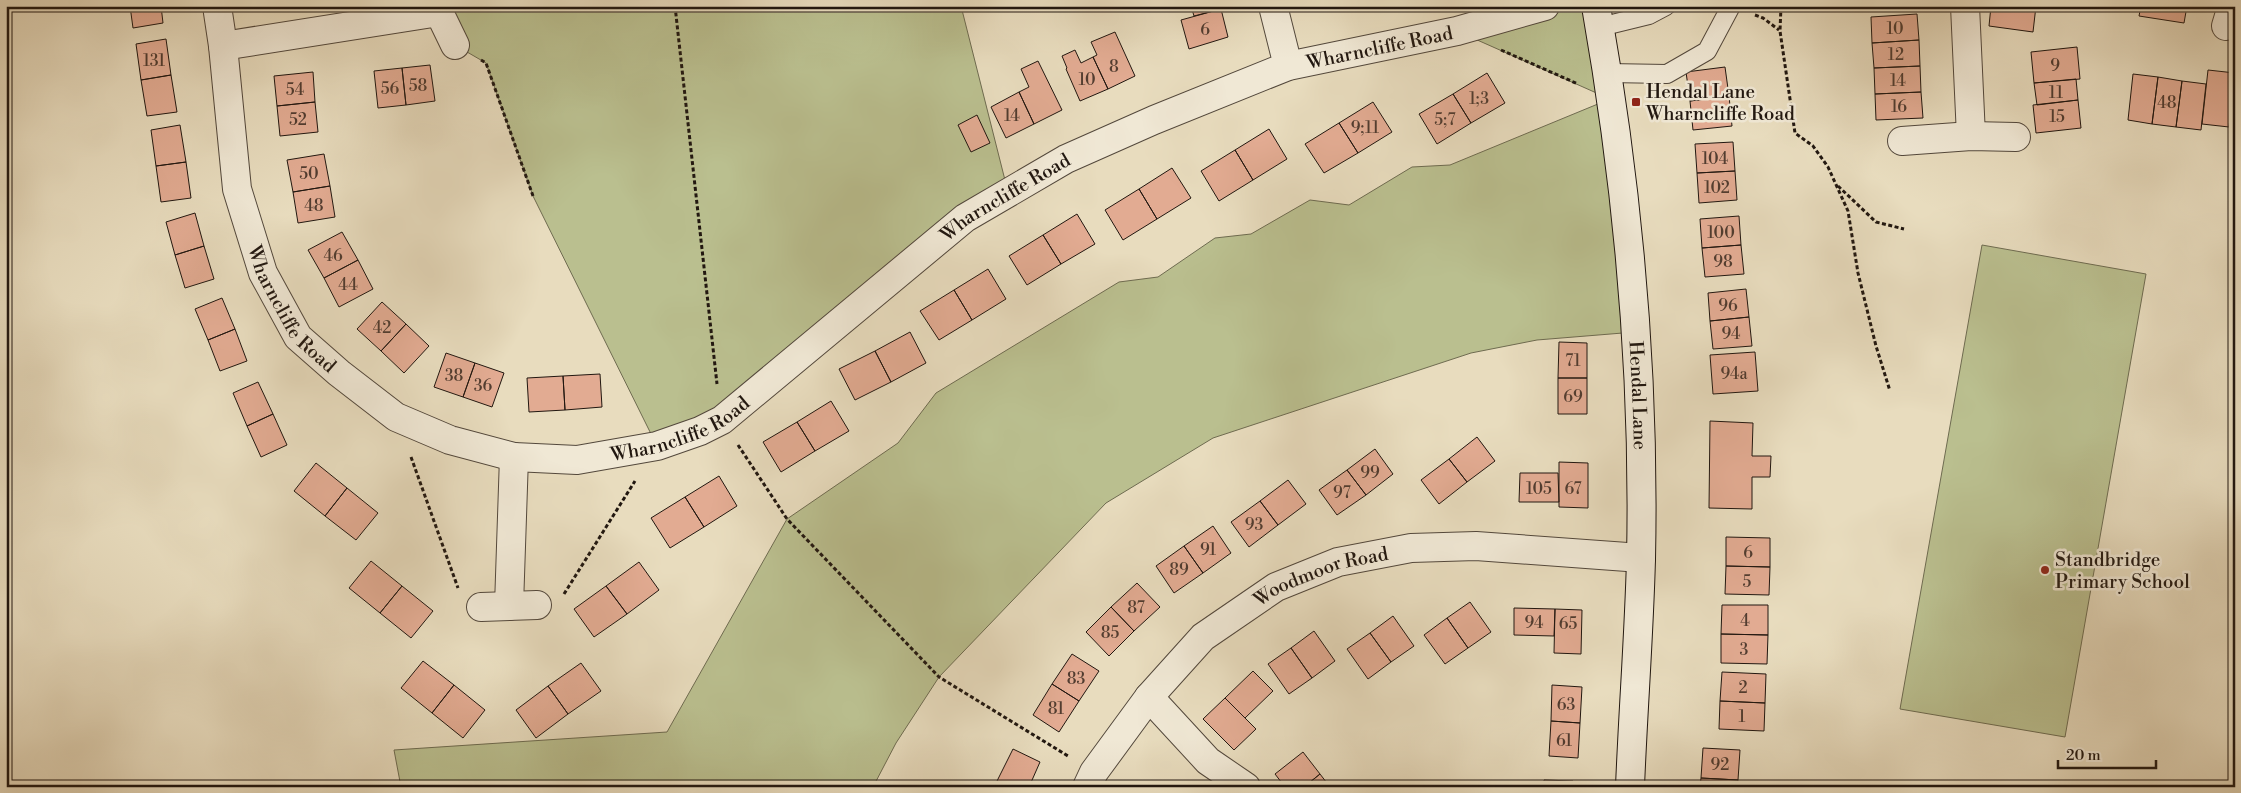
<svg xmlns="http://www.w3.org/2000/svg" width="2241" height="793" viewBox="0 0 2241 793" font-family="'Libre Bodoni',serif">
<style>
.green{fill:#babf8f;stroke:#6e6b50}
.building{fill:#e2ab92;stroke:#211710}
.lines{fill:none;stroke-linecap:round;stroke-linejoin:round}
.lane-casing{stroke:#53483c;stroke-width:20}
.street-casing{stroke:#53483c;stroke-width:30}
.secondary-casing{stroke:#211710;stroke-width:30}
.path{stroke:#211710;stroke-width:3;stroke-dasharray:4 2.5;stroke-linecap:butt}
.lane{stroke:#f0e8d5;stroke-width:18}
.street{stroke:#f0e8d5;stroke-width:28}
.secondary{stroke:#f0e8d5;stroke-width:28}
.poi-dot{fill:#8f2418;stroke:#f0e8d5;stroke-width:2}
.labels{text-anchor:middle;stroke-width:5;stroke-linejoin:round;paint-order:stroke}
.number-label{font-size:16px;fill:#513c30}
.street-label{font-size:19px;fill:#211710;stroke:#f0e8d5}
.poi-label{font-size:19px;fill:#211710;stroke:#f0e8d5;text-anchor:start}
</style>
<rect width="100%" height="100%" fill="#e8dcbe"/>
<filter id="stains"><feTurbulence type="fractalNoise" baseFrequency=".004" numOctaves="4"/><feColorMatrix values="0 0 0 0 .2 0 0 0 0 .09 0 0 0 0 .02 0 0 0 .5 -.17"/></filter>
<radialGradient id="worn" r=".72"><stop offset=".6" stop-color="#630" stop-opacity="0"/><stop offset="1" stop-color="#630" stop-opacity=".3"/></radialGradient>
<path class="green" d="M438,6H961L1008,192L807,348L657,446L533,196L486,63L455,45Z
M1545,6H1596C1616,114 1626,222 1635,332L1537,340L1471,353L1213,438L1106,503L939,677L896,743L873,787H401L394,750L667,732L787,519L898,443L936,393L1119,282L1158,277L1215,238L1251,234L1310,200L1349,205L1412,167L1450,165L1610,99L1457,31Z
M1982,245L2146,274L2065,737L1900,709Z"/>
<path class="building" d="M130,6H161L163,23L133,28Z
M1191,6H1220L1221,9L1194,16Z
M1320,6H1345L1321,10Z
M1991,6H2036L2033,32L1989,26Z
M2141,6H2187L2184,23L2139,16Z
M1221,9L1228,37L1189,49L1181,20Z
M1917,14L1919,40L1872,43L1871,17Z
M1115,32L1135,76L1108,89L1093,57L1097,55L1091,42Z
M166,39L171,75L141,80L136,44Z
M1919,40L1920,66L1874,68L1872,43Z
M2077,47L2080,79L2034,83L2031,52Z
M1075,50L1081,63L1093,57L1108,89L1080,101L1066,69L1067,68L1062,56Z
M1038,61L1062,110L1034,124L1019,92L1029,87L1021,69Z
M430,65L435,101L406,105L402,68Z
M1920,66L1921,92L1875,94L1874,68Z
M1725,67L1729,96L1690,101L1686,72Z
M402,68L406,105L378,108L374,71Z
M2208,70L2235,73L2229,127L2202,124Z
M313,72L315,102L277,106L274,76Z
M1487,73L1505,103L1471,123L1453,94Z
M2133,74L2158,77L2152,124L2128,120Z
M171,75L177,112L147,116L141,80Z
M2158,77L2182,81L2176,127L2152,124Z
M2076,79L2078,100L2037,105L2034,83Z
M2182,81L2206,84L2201,130L2176,127Z
M1019,92L1034,124L1006,138L991,107Z
M1921,92L1923,118L1876,120L1875,94Z
M1453,94L1471,123L1437,144L1419,114Z
M1729,96L1732,126L1693,130L1690,101Z
M2078,100L2081,128L2036,133L2033,105Z
M315,102L318,132L280,136L277,106Z
M1373,102L1392,132L1358,153L1339,123Z
M977,115L990,143L971,152L958,125Z
M1339,123L1358,153L1324,173L1305,144Z
M180,125L186,162L156,166L151,130Z
M1269,129L1287,159L1253,180L1235,150Z
M1733,142L1735,171L1697,173L1695,144Z
M1235,150L1253,180L1219,201L1201,171Z
M324,154L330,186L293,192L287,160Z
M186,162L191,198L161,202L156,166Z
M1172,168L1191,198L1157,219L1139,189Z
M1735,171L1737,200L1699,203L1697,173Z
M330,186L335,217L298,223L293,192Z
M1139,189L1157,219L1123,240L1105,210Z
M195,213L204,246L175,255L166,222Z
M1077,214L1095,244L1061,264L1043,235Z
M1739,216L1741,245L1702,248L1700,219Z
M342,232L358,260L324,278L308,250Z
M1043,235L1061,264L1027,285L1009,256Z
M1741,245L1744,274L1705,277L1702,248Z
M204,246L214,279L185,288L175,255Z
M358,260L373,289L339,307L324,278Z
M988,269L1006,299L972,320L954,290Z
M1746,289L1749,317L1710,321L1708,293Z
M954,290L972,320L939,340L920,311Z
M222,298L235,329L208,340L195,309Z
M382,302L406,324L381,351L357,329Z
M1749,317L1752,346L1713,349L1710,321Z
M406,324L429,346L404,373L381,351Z
M235,329L247,361L220,371L208,340Z
M910,332L926,363L891,382L875,351Z
M1559,342L1587,343V378H1558Z
M875,351L891,382L855,400L839,369Z
M1755,352L1758,391L1713,394L1710,355Z
M446,353L475,363L463,397L434,387Z
M475,363L504,373L492,407L463,397Z
M600,374L602,407L565,410L563,376Z
M563,376L565,410L529,412L527,378Z
M1558,378H1587V414H1558Z
M258,382L273,414L247,426L233,393Z
M831,401L849,431L815,451L797,422Z
M273,414L287,445L261,457L247,426Z
M1710,421L1753,423L1752,456H1771L1770,477H1752V509L1709,508Z
M797,422L815,451L781,472L763,442Z
M1477,437L1495,461L1467,482L1449,459Z
M1375,449L1393,474L1366,495L1347,470Z
M1449,459L1467,482L1439,504L1421,480Z
M1559,462L1588,463V508L1559,507Z
M316,463L347,488L325,516L294,491Z
M1347,470L1366,495L1337,515L1319,490Z
M1520,473H1558L1559,502H1519Z
M719,476L737,506L704,527L685,497Z
M1288,480L1306,504L1278,525L1260,501Z
M347,488L378,513L356,540L325,516Z
M685,497L704,527L670,548L651,518Z
M1260,501L1278,525L1249,547L1231,522Z
M1213,526L1231,553L1203,573L1184,546Z
M1726,537L1770,538V567L1726,566Z
M1184,546L1203,573L1174,593L1156,566Z
M371,561L402,586L380,613L349,588Z
M639,562L659,590L627,614L606,586Z
M1726,566L1770,567L1769,595L1725,594Z
M1137,583L1160,607L1134,631L1111,607Z
M402,586L433,611L411,638L380,613Z
M606,586L627,614L594,637L574,609Z
M1470,602L1491,632L1468,648L1447,618Z
M1722,605H1768V635L1721,634Z
M1111,607L1134,631L1109,656L1086,632Z
M1514,608L1555,609L1554,636L1514,635Z
M1555,609L1582,610L1581,654L1554,653Z
M1393,616L1414,646L1391,662L1370,633Z
M1447,618L1468,648L1445,664L1424,635Z
M1314,631L1335,661L1312,678L1291,648Z
M1370,633L1391,662L1368,679L1347,649Z
M1721,634L1768,635L1767,664L1721,663Z
M1291,648L1312,678L1289,694L1268,664Z
M1072,654L1099,671L1079,701L1052,684Z
M423,661L454,685L432,713L401,688Z
M581,663L601,691L568,714L548,686Z
M1253,671L1273,691L1245,718L1225,698Z
M1722,672L1766,674L1765,703L1720,701Z
M1052,684L1079,701L1059,732L1033,715Z
M454,685L485,710L463,738L432,713Z
M1552,685L1582,687L1580,723L1551,721Z
M548,686L568,714L536,738L516,710Z
M1225,698L1256,729L1234,750L1203,719Z
M1720,701L1765,703L1764,731L1719,729Z
M1551,721L1580,723L1578,758L1549,756Z
M1703,748L1740,750L1738,780L1701,778Z
M1013,749L1040,762L1029,787H1009L997,781Z
M1303,752L1320,774L1304,787H1285L1275,774Z
M1320,774L1330,787H1304Z
M1701,778L1738,780L1737,787H1700Z
M1544,780L1573,781V787H1544Z
M997,781L1009,787H995Z"/>
<g class="lines">
<defs>
<path id="lane" d="M1600,27L1649,15L1666,6
M1608,73L1667,74L1707,51L1731,6"/>
<g id="street">
<path id="s1" d="M217,6L223,46L237,189L263,273L298,337L339,373L396,417L450,440L514,457L577,460L657,446L700,431L722,420L965,218L1066,159L1154,120L1288,66L1457,31L1545,6"/>
<path d="M1273,6L1288,66"/>
<path d="M1965,6L1971,136"/>
<path d="M2226,26L2232,6"/>
<path d="M223,46L439,12L455,45"/>
<path d="M1902,141L1971,136L2016,137"/>
<path d="M509,606L514,457"/>
<path d="M481,607L537,605"/>
<path d="M1149,697L1208,761L1246,787"/>
<path id="s2" d="M1087,787L1094,772L1149,697L1203,637L1276,587L1338,562L1411,548L1476,546L1641,558"/>
</g>
<g id="secondary">
<path id="s3" d="M1596,6C1628,188 1645,374 1641,559C1639,635 1633,711 1630,787"/>
</g>
</defs>
<use href="#lane" class="lane-casing"/>
<use href="#street" class="street-casing"/>
<use href="#secondary" class="secondary-casing"/>
<path class="path" d="M675,6L717,384
M1781,6L1780,31L1795,133L1813,146L1828,167L1848,211L1858,273L1876,346L1890,391
M1755,15L1763,18L1779,30
M1501,50L1578,84
M481,60L486,63L533,196
M1838,186L1876,222L1904,229
M738,445L787,519L939,677L1068,756
M411,457L458,588
M564,594L635,481"/>
<use href="#lane" class="lane"/>
<use href="#street" class="street"/>
<use href="#secondary" class="secondary"/>
</g>
<g class="poi-dot">
<rect x="1631" y="97" width="10" height="10" rx="2.5"/>
<circle cx="2045" cy="570" r="5"/>
</g>
<g class="labels">
<g class="number-label">
<text x="1895" y="34">10</text>
<text x="1205" y="35">6</text>
<text x="1896" y="60">12</text>
<text x="154" y="66">131</text>
<text x="2055" y="71">9</text>
<text x="1114" y="72">8</text>
<text x="1087" y="85">10</text>
<text x="1898" y="86">14</text>
<text x="418" y="91">58</text>
<text x="390" y="94">56</text>
<text x="295" y="95">54</text>
<text x="2056" y="98">11</text>
<text x="1479" y="104">1;3</text>
<text x="2167" y="108">48</text>
<text x="1899" y="112">16</text>
<text x="1012" y="121">14</text>
<text x="2057" y="122">15</text>
<text x="298" y="125">52</text>
<text x="1445" y="125">5;7</text>
<text x="1365" y="133">9;11</text>
<text x="1715" y="164">104</text>
<text x="309" y="179">50</text>
<text x="1717" y="193">102</text>
<text x="314" y="211">48</text>
<text x="1721" y="238">100</text>
<text x="333" y="261">46</text>
<text x="1723" y="267">98</text>
<text x="348" y="290">44</text>
<text x="1728" y="311">96</text>
<text x="382" y="333">42</text>
<text x="1731" y="339">94</text>
<text x="1573" y="366">71</text>
<text x="1734" y="379">94a</text>
<text x="454" y="381">38</text>
<text x="483" y="391">36</text>
<text x="1573" y="402">69</text>
<text x="1370" y="478">99</text>
<text x="1539" y="494">105</text>
<text x="1573" y="494">67</text>
<text x="1342" y="498">97</text>
<text x="1254" y="530">93</text>
<text x="1208" y="555">91</text>
<text x="1748" y="558">6</text>
<text x="1179" y="575">89</text>
<text x="1747" y="587">5</text>
<text x="1136" y="613">87</text>
<text x="1745" y="626">4</text>
<text x="1534" y="628">94</text>
<text x="1568" y="629">65</text>
<text x="1110" y="638">85</text>
<text x="1744" y="655">3</text>
<text x="1076" y="684">83</text>
<text x="1743" y="693">2</text>
<text x="1566" y="710">63</text>
<text x="1056" y="714">81</text>
<text x="1742" y="722">1</text>
<text x="1564" y="746">61</text>
<text x="1720" y="770">92</text>
</g>
<g class="street-label">
<text dy="7" stroke="none"><textPath href="#s1" startOffset="1578">Wharncliffe Road</textPath></text>
<text dy="7" stroke="none"><textPath href="#s1" startOffset="1172">Wharncliffe Road</textPath></text>
<text dy="7" stroke="none"><textPath href="#s1" startOffset="318">Wharncliffe Road</textPath></text>
<text dy="7" stroke="none"><textPath href="#s3" startOffset="392">Hendal Lane</textPath></text>
<text dy="7" stroke="none"><textPath href="#s1" startOffset="768">Wharncliffe Road</textPath></text>
<text dy="7" stroke="none"><textPath href="#s2" startOffset="325">Woodmoor Road</textPath></text>
</g>
<g class="poi-label">
<text x="1646" y="98">Hendal Lane<tspan x="1646" dy="22">Wharncliffe Road</tspan></text>
<text x="2055" y="566">Standbridge<tspan x="2055" dy="22">Primary School</tspan></text>
</g>
</g>
<rect width="2241" height="793" fill="none" stroke="#e8dcbe" stroke-width="25"/>
<rect x="8" y="8" width="2226" height="778" fill="none" stroke="#211710" stroke-width="2.5"/>
<rect x="12" y="12" width="2216" height="768" fill="none" stroke="#211710"/>
<path d="M2058 760v8h98v-8" fill="none" stroke="#211710" stroke-width="2.5"/>
<text x="2066" y="760" font-size="15" fill="#211710" stroke="#f0e8d5" stroke-width="4" paint-order="stroke">20 m</text>
<rect width="100%" height="100%" filter="url(#stains)"/>
<rect width="100%" height="100%" fill="url(#worn)"/>
</svg>
